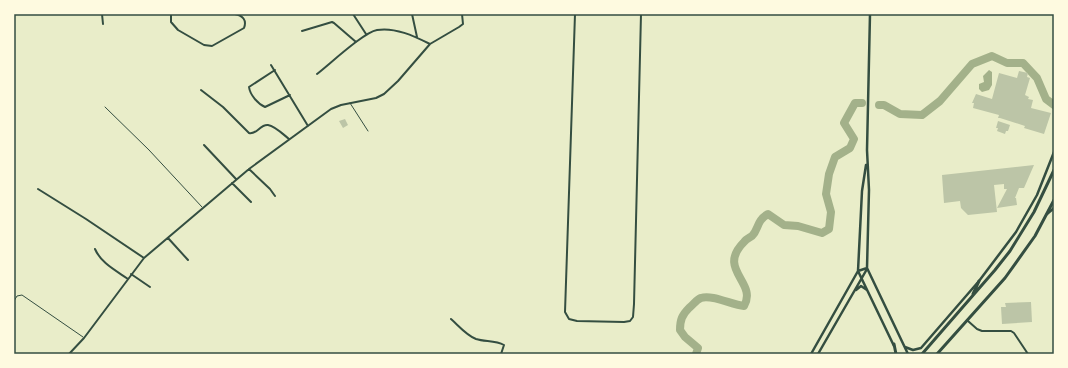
<svg xmlns="http://www.w3.org/2000/svg" width="1068" height="368" viewBox="0 0 1068 368" font-family="'Asap Condensed',sans-serif">
<style>
.water{fill:#a3b18a}
.lines{fill:none;stroke-linecap:round;stroke-linejoin:round}
.river{stroke:#a3b18a;stroke-width:8}
.building{fill:#bcc5a7}
.service{stroke:#344e41;stroke-width:1}
.minor{stroke:#344e41;stroke-width:2}
.secondary{stroke:#344e41;stroke-width:2.5}
.primary{stroke:#344e41;stroke-width:3}
.neatline{fill:none;stroke:#344e41;stroke-width:1.5}
</style>
<rect width="100%" height="100%" fill="#e9edc9"/>
<path class="water" d="M989,70L992,72V85L989,90L982,92L979,89V84L984,82L983,76Z"/>
<g class="lines">
<path class="river" d="M879,105H884L900,114L922,115L940,101L972,64L992,56L1007,63H1023L1037,78L1046,99L1054,105
M696,354L698,348L685,337L680,330C680,320 682,315 689,308C693,305 697,299 701,298C712,294 732,305 744,306C758,282 716,270 744,242C746,239 749,238 752,236C759,229 756,221 768,214L784,225L798,226L822,233L829,229L831,212L826,194L829,174L835,157L850,148L854,139L844,123L855,103H862"/>
</g>
<path class="building" d="M1019,71L1028,73L1027,77L1030,78L1025,95L1029,97L1028,99L1033,100L1031,108L1051,113L1044,134L1024,128L1025,126L1000,118H998L999,115L973,108L974,103H972L976,94L992,99L999,73L1017,78Z
M345,119L348,125L343,128L339,121Z
M998,121L1010,125L1008,131H1006L1005,134L997,131L998,128H996Z
M1034,165L1024,188H1019L1015,198H1016L1017,205L997,208L1007,189H1004V184L994,185L997,212L968,215L961,208L960,201L944,203L942,175Z
M1031,302L1032,322L1002,324L1001,307H1006L1005,303Z"/>
<g class="lines">
<path class="service" d="M350,103L368,131
M105,107L149,150L202,207
M14,301L17,296L22,295L83,337"/>
<path class="minor" d="M102,14L103,24
M171,14V22L178,30L204,45L212,46L244,28C247,20 243,16 235,14
M353,14L366,34
M412,14L417,37
M575,14L565,312L569,319L577,321L624,322L630,321L633,317L634,304L641,14
M302,31L332,22L334,23L356,42
M271,65L308,126
M275,70L249,87C250,95 258,104 265,107L290,95
M317,74C330,64 364,32 377,30C395,27 414,36 430,44
M201,90L223,107L249,133C257,135 260,124 268,125C275,126 284,135 289,139
M204,145L236,179
M249,169L270,189L275,196
M232,183L251,202
M38,189L86,219L144,258
M168,238L188,260
M95,249C101,263 115,270 128,279
M131,274L150,287
M451,319C458,325 466,335 476,339C485,342 495,340 504,345L501,354
M968,321L977,329L982,331H1011L1014,333L1028,354
M69,354L84,338L144,258L249,169L331,109L341,105L376,98L384,94L398,81L430,44L459,27L463,24L462,14"/>
<path class="secondary" d="M870,14L867,150L869,190L867,268L908,354
M866,165L862,191L858,271L894,346
M1047,214L1054,208
M856,290L861,286L867,290
M905,347L913,350L921,348L979,281L1016,232L1037,195L1054,152
M811,354L858,271L867,268
M818,354L867,269"/>
<path class="primary" d="M973,294L979,281
M894,344L896,354
M922,354L995,270L1010,251L1034,212L1054,170
M937,354L1005,278L1035,236L1054,200"/>
</g>
<rect width="1068" height="368" fill="none" stroke="#fefae0" stroke-width="30"/>
<rect x="15" y="15" width="1038" height="338" class="neatline"/>
</svg>
